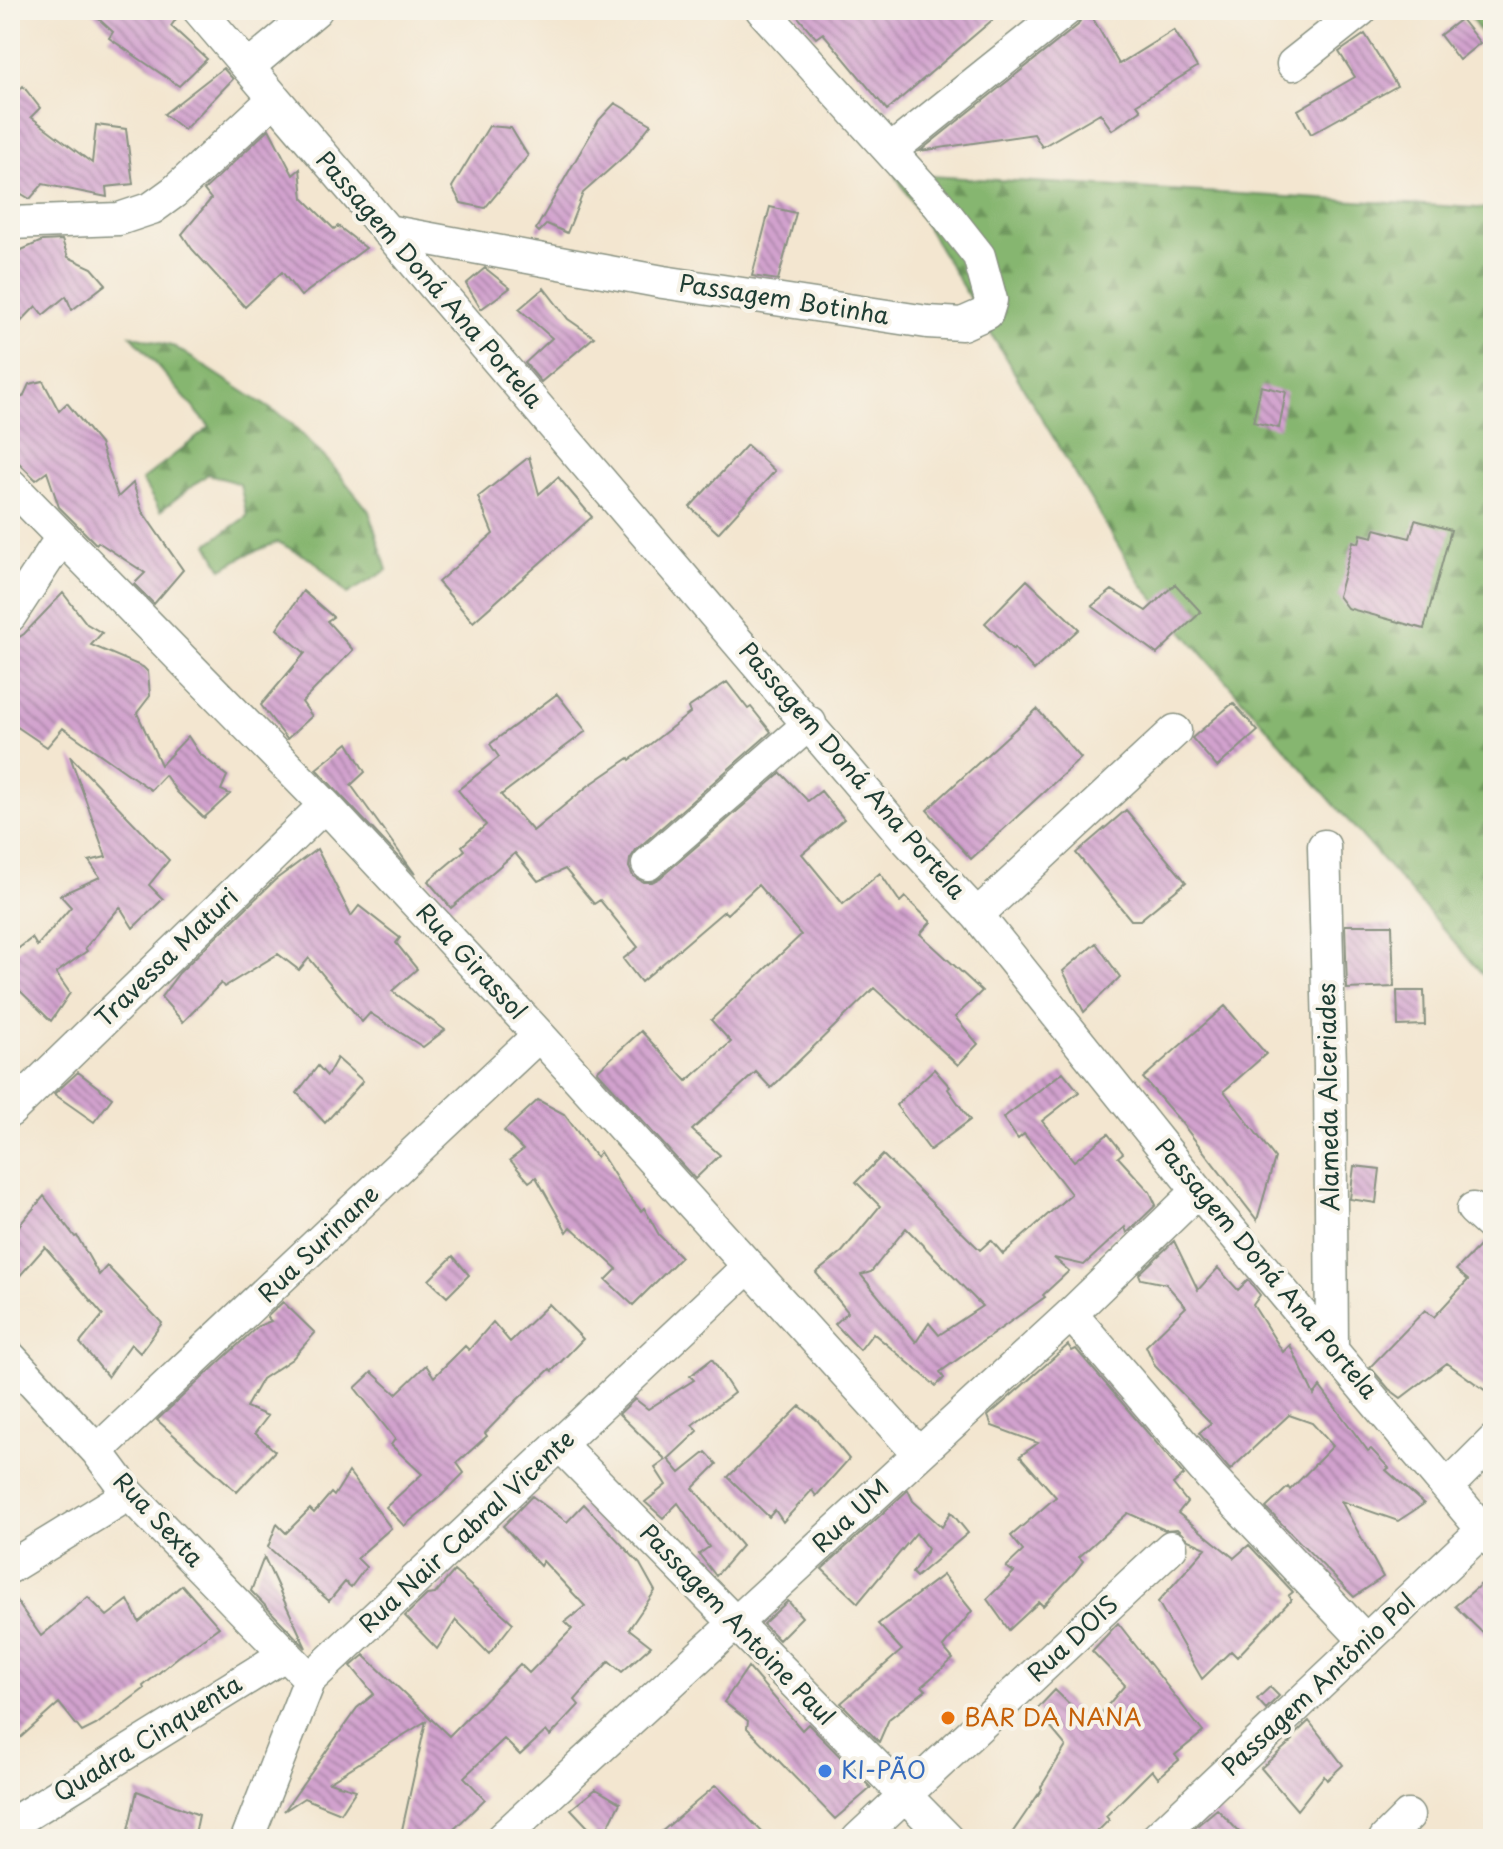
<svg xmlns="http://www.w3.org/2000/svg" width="1503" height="1849" viewBox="0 0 1503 1849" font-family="'Playpen Sans',sans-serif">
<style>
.forest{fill:url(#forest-firs);stroke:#527a52;stroke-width:2}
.building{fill:url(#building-back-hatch);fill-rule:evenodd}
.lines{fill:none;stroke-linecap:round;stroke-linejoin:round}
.minor-casing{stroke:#899282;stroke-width:35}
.minor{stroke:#fff;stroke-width:32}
.food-dot{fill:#e8710a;stroke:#f7f3e8;stroke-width:3}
.shop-dot{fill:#3f7fe0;stroke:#f7f3e8;stroke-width:3}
.labels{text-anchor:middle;stroke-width:8;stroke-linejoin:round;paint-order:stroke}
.street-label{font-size:24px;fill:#1f3d34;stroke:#f7f3e8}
.food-label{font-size:24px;fill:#c56008;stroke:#f7f3e8;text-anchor:start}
.shop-label{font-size:24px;fill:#366cbe;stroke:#f7f3e8;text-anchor:start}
</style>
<defs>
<pattern id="forest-firs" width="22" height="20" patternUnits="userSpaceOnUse" patternTransform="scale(2)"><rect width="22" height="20" fill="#86b66f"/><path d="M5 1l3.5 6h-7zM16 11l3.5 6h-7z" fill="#6d955c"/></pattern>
<pattern id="building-back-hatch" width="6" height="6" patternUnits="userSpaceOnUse" patternTransform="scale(2)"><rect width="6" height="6" fill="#d2a2ce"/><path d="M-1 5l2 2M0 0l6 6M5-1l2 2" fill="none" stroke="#aa85a8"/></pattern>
</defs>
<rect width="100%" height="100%" fill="#f7f3e8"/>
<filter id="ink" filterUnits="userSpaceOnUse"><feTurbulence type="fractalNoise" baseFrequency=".0125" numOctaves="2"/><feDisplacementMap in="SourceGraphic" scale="16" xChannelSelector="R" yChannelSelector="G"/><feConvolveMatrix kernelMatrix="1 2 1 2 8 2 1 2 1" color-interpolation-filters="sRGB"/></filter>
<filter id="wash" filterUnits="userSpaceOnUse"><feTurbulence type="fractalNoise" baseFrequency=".006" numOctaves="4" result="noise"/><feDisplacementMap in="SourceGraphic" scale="32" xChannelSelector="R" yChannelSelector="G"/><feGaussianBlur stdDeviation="1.8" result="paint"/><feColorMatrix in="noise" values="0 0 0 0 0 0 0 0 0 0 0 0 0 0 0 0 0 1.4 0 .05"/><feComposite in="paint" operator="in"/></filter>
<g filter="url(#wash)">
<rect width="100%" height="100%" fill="#f3e6d0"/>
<path class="forest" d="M1466,10H1493V52Z
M895,174L1493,209V986L1142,585Z
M131,335L175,347L289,421L330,463L369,511L387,570L347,594L314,561L278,542L246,555L222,569L208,544L247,516L240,484L208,474L160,511L142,480L210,427Z"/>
<g id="blocks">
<path class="building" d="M89,10H153L176,19L171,26L207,59L179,86L109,38L113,32Z
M792,10H1004L887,110L823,33L816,38Z
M1085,10H1088L1119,64L1174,30L1197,67L1137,104L1141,110L1112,130L1100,113L1042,147L1034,134L920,151L1078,25Z
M1461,19L1480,43L1459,60L1440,35Z
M1365,34L1397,86L1311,134L1298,110L1355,77L1339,52Z
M223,68L233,79L184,130L164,114Z
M23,86L40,108L31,117L92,163L96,125L126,129L133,184L106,187L107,197L43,184L30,199L10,187V101Z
M615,103L651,124L629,152L583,193L567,233L547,224L539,232L536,229L568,173L599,120Z
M489,126L511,128L528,156L485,208L461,203L452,187Z
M269,129L293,175L300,169L303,198L334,229L338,226L366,248L301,296L282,272L245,307L192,249L182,234L211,199L204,190Z
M770,207L796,213L778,280L752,276Z
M62,240L68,257L92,268L106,284L72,310L66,296L43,315L36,306L10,333V255L42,241Z
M485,268L510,288L481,309L466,284Z
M544,288L568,319L594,337L541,382L525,363L552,338L519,309Z
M43,381L59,411L67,403L100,444L118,497L133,483L142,511L183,570L154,604L134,584L145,573L98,542L96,544L59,507L47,472L36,480L10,454V401L23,397L29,384Z
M1261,386L1286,392L1279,428L1253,422Z
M747,445L775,471L718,533L690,507Z
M529,457L539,494L558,477L592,517L473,622L438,582L493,534L478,497Z
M1415,520L1451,530L1424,629L1347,608L1338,596L1353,541L1359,543L1361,534L1373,537L1375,529L1410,538Z
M1027,580L1079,629L1034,670L1014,648L1013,650L985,623Z
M1175,584L1201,612L1157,654L1092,606L1112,590L1146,611Z
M303,591L333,617L327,621L353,650L302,702L312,716L287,739L261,705L305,653L277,629Z
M63,593L87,624L102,633L91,645L143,667L148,672L150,696L137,713L161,765L188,736L199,753L227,776L221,790L230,794L204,818L177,792L165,775L151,790L63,728L47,747L10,722V643L24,634Z
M727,682L748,709L751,707L771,732L636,850L630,859L629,867L633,876L643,882H652L660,878L781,773L808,801L821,791L844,819L802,854L843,904L880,873L900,902L905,897L931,922L920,934L982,991L955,1017L978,1044L958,1065L874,988L771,1088L756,1072L692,1130L720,1155L695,1179L597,1071L641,1031L687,1081L731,1042L711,1020L801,935L758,885L727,914L724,911L641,982L623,959L638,947L600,900L594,904L565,869L538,881L515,853L451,908L428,881L465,850L462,846L486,825L458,790L499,757L490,744L557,694L586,731L501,795L533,831L588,786L629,758L630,760L690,713L688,708Z
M1233,703L1258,731L1217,767L1192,738Z
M1037,709L1081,758L971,859L927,810Z
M348,743L365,772L351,785L415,874L316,769Z
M70,756L169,860L149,885L163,899L133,928L120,907L85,948L87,951L56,973L70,993L51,1021L10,981V955L32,938L37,946L71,907L60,895L100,877L89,861L106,857Z
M1126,810L1186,882L1140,920H1131L1076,853Z
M317,849L351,916L359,906L400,938L396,943L417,969L392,991L445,1030L423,1047L370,1013L362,1022L309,958L299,970L278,954L224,987L221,983L183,1022L161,997L179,973L275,880Z
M1345,925H1392L1394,987L1347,989Z
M1096,943L1120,977L1084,1012L1063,971Z
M1397,991H1424L1425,1025L1398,1026Z
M1225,1006L1266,1054L1224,1091L1275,1158L1257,1220L1180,1121L1143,1078Z
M337,1058L363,1081L325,1123L297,1093L318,1066L327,1076Z
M934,1069L950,1087L948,1089L970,1120L930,1150L896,1105Z
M78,1072L112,1098L94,1122L54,1094Z
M1063,1072L1079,1092L1042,1121L1074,1161L1108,1134L1123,1153L1118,1157L1150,1192L1156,1205L1127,1233L1125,1227L1084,1265L1054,1258L1069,1271L1043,1295L1045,1297L940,1372L944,1378L936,1386L873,1333L860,1350L835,1324L848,1312L816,1273L842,1252L880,1206L856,1182L883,1155L980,1250L991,1240L1003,1254L1071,1194L1024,1134L1018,1139L1003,1118ZM906,1228L982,1306L939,1335L929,1323L916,1342L861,1275L871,1272Z
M538,1100L564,1114L596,1157L600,1152L623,1189L641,1211L644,1208L659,1235L681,1257L633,1305L606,1280L617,1269L571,1227L567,1232L536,1177L529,1182L510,1160L523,1150L504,1131Z
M1354,1166L1380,1169L1376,1203L1350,1199Z
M44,1196L75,1237L77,1236L99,1275L107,1266L162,1323L140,1353L131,1344L108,1377L80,1343L103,1315L45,1247L10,1287V1236Z
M1174,1241L1198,1290L1218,1268L1238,1290L1248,1280L1260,1295L1253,1305L1283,1352L1290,1345L1314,1395L1320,1387L1368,1451L1371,1449L1389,1468L1386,1470L1424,1504L1398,1521L1341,1501L1383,1577L1354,1597L1266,1508L1288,1487L1290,1490L1333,1446L1312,1423L1289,1415L1230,1470L1199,1433L1211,1423L1155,1366L1146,1346L1186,1307L1166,1284L1141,1279L1139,1274Z
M1483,1242L1493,1245V1396L1447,1363L1401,1398L1389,1389L1370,1367L1425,1310L1434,1317L1468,1280L1456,1270Z
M453,1256L469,1275L447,1297L429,1280Z
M283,1302L315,1333L292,1359L262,1379L246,1407L268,1416L255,1433L275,1451L237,1492L157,1420L258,1326L271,1321L267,1317Z
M549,1304L583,1339L552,1371L550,1369L517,1400L485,1433L487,1436L457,1463L464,1473L442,1495L404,1526L386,1507L422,1474L391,1445L395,1439L355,1388L372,1372L396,1394L426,1365L434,1377L465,1346L469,1350L493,1322L510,1342Z
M1068,1345L1072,1351L1076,1349L1184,1475L1173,1484L1187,1502L1178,1513L1234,1558L1249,1545L1293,1592L1288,1596L1291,1600L1237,1657L1231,1651L1202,1679L1158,1602L1206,1548L1188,1540L1177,1529L1165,1530L1128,1513L1079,1557L1083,1561L1074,1573L1043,1606L1039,1602L1009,1630L987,1599L1014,1572L1006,1567L1023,1551L1011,1536L1056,1497L1020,1456L1038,1443L992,1426L988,1416Z
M712,1359L734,1393L692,1425L698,1431L668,1459L680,1473L706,1452L717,1464L693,1488L742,1546L716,1576L699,1554L709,1547L678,1503L663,1518L645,1502L666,1485L655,1468L666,1460L619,1414L635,1399L648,1409L694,1380L690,1376Z
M800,1406L818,1421L849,1459L816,1496L812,1490L783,1522L775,1510L769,1517L728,1477Z
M349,1472L391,1528L357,1558L366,1567L351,1587L345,1582L329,1601L268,1547L277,1524L286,1533L310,1509L314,1513L331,1493L334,1496Z
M908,1490L913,1501L942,1527L951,1512L968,1533L916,1577L912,1573L928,1549L916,1533L858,1603L822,1569Z
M532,1496L567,1522L584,1504L640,1564L655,1591L629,1629L651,1646L622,1672L609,1661L575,1700L579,1705L550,1736L546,1731L520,1755L504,1739L464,1777L485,1799L444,1839H400L426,1721L329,1782L356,1790L341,1813L304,1798L284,1811L357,1708L374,1694L351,1666L364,1655L449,1736L520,1664L529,1673L572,1629L565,1622L585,1606L543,1561L540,1566L503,1526Z
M264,1557L306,1648L251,1591Z
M454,1571L513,1623L489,1654L456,1620L437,1649L405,1616L427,1595L435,1594Z
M1493,1574V1643L1455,1606Z
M943,1575L972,1611L943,1647L953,1659L922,1686L926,1690L889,1719L879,1742L841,1703L902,1650L878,1624Z
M182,1585L219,1627L178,1657L143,1686L144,1689L96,1725L82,1732L59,1703L10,1747V1592L41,1636L88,1597L107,1616L128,1600L139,1622Z
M788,1601L802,1617L779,1640L763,1624Z
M1118,1623L1203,1732L1175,1755L1179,1760L1158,1778L1152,1770L1106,1816L1109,1820L1090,1839H1008L1042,1789L1041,1787L1066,1746L1036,1710L1055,1690L1091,1725L1125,1685L1092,1651Z
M748,1667L802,1730L808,1724L871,1788L835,1819L747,1728L748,1721L724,1702Z
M1270,1687L1279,1696L1266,1709L1257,1699Z
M1309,1721L1343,1765L1327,1780L1324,1776L1297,1810L1261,1768L1293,1740L1291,1738Z
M716,1785L769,1839H653Z
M596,1789L620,1803L602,1839H599L571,1809Z
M137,1791L199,1815L194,1839H126Z
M1217,1809L1246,1839H1184L1198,1825Z"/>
</g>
</g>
<g filter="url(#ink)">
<use href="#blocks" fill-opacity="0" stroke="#899282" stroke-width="2"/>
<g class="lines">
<defs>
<path id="minor" d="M199,10L906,839L977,915L1198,1191L1493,1542
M1293,64L1361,10
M248,67L316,10
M890,151L1066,10
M10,223L119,219L152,208L174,192L274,99
M387,231L663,282L927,322L962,324L987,313L991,300L979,256L938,204L762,10
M10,484L325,805L539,1035L918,1453
M10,616L62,537
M1324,846L1330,1067L1332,1348
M648,864L810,723
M977,915L1175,731
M10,1111L325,805
M1473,1209L1493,1227
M1071,1314L1211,1477L1366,1641
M10,1357L97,1451L129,1494L310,1679
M560,1445L948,1839
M97,1451L539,1035
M1447,1487L1493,1441
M10,1567L129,1494
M10,1825L286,1654
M247,1839L310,1679L749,1266
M501,1839L1071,1314L1198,1191
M858,1839L1171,1547
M1156,1839L1482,1531
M1385,1839L1408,1816"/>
</defs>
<use href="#minor" class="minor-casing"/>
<use href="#minor" class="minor"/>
</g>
</g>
<circle class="food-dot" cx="948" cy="1718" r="8"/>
<circle class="shop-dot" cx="825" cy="1771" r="8"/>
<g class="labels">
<g class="street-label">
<text transform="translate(429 280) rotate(49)" y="8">Passagem Doná Ana Portela</text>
<text transform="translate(784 300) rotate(9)" y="8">Passagem Botinha</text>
<text transform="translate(852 771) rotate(49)" y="8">Passagem Doná Ana Portela</text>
<text transform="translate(167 958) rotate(-44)" y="8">Travessa Maturi</text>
<text transform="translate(471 962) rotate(47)" y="8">Rua Girassol</text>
<text transform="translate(1329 1097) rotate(-91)" y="8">Alameda Alceriades</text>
<text transform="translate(319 1244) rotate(-44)" y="8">Rua Surinane</text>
<text transform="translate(1266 1269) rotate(50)" y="8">Passagem Doná Ana Portela</text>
<text transform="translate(851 1516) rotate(-43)" y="8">Rua UM</text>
<text transform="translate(158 1520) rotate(47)" y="8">Rua Sexta</text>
<text transform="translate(467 1532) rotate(-43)" y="8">Rua Nair Cabral Vicente</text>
<text transform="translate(737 1625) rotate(46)" y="8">Passagem Antoine Paul</text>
<text transform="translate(1073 1639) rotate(-43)" y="8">Rua DOIS</text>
<text transform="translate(1319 1685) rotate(-43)" y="8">Passagem Antônio Pol</text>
<text transform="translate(148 1739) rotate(-32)" y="8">Quadra Cinquenta</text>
</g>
<g class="food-label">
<text x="964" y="1726">BAR DA NANA</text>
</g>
<g class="shop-label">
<text x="841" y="1779">KI-PÃO</text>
</g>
</g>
<rect width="1503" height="1849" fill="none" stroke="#f7f3e8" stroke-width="40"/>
</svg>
